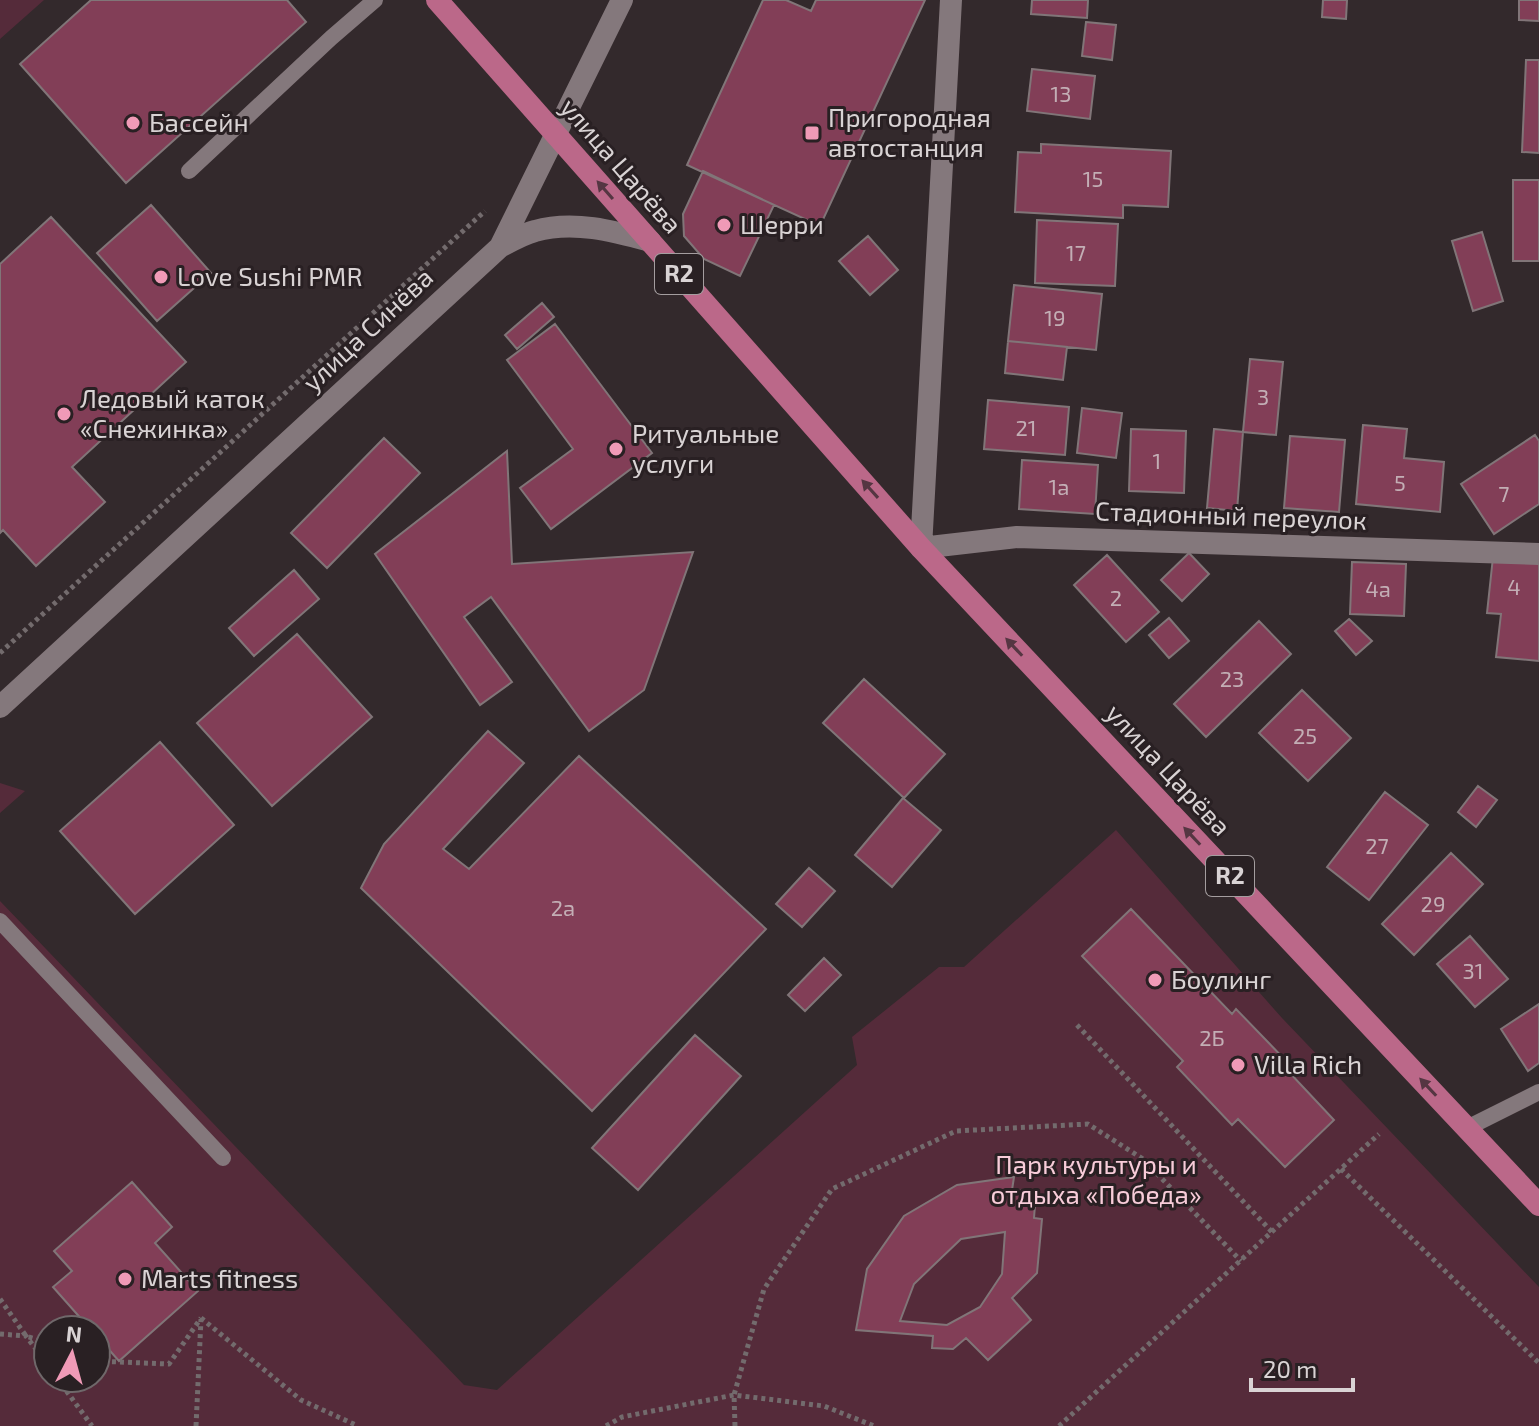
<svg xmlns="http://www.w3.org/2000/svg" width="1539" height="1426" viewBox="0 0 1539 1426" font-family="'Exo 2',sans-serif">
<style>
.green{fill:#552b3a;fill-rule:evenodd}
.building{fill:#823e57;stroke:#817578;stroke-width:2;fill-rule:evenodd}
.lines{fill:none;stroke-linecap:round;stroke-linejoin:round}
.path{stroke:#736b6d;stroke-width:5;stroke-dasharray:4 4;stroke-linecap:butt}
.service{stroke:#84787c;stroke-width:16}
.minor{stroke:#84787c;stroke-width:22}
.primary{stroke:#bb6889;stroke-width:22}
.oneway{fill:#553642}
.poi-dot{fill:#f09ab7;stroke:#292023;stroke-width:3}
.labels{text-anchor:middle;stroke-width:6;stroke-linejoin:round;paint-order:stroke}
.number-label{font-size:22px;fill:#c3aeb5}
.shield{fill:#292023;stroke:#a49d9f;stroke-width:2}
.shield-label{font-size:24px;font-weight:bold;fill:#d9d3d4}
.poi-label{font-size:26px;fill:#d9d3d4;stroke:#292023;text-anchor:start}
.street-label{font-size:26px;fill:#d9d3d4;stroke:#292023}
.park-label{font-size:26px;fill:#f8ccd9;stroke:#292023}
</style>
<rect width="100%" height="100%" fill="#33292c"/>
<path class="green" d="M0,0H44L0,39Z
M0,783L25,791L0,813Z
M1116,830L1282,1018L1539,1287V1426H0V901L464,1385L497,1390L857,1065L852,1037L939,967H964ZM48,1330H96V1378H48Z"/>
<path class="building" d="M91,0H287L306,22L126,183L20,64Z
M763,0H786L811,11L816,0H925L820,226L687,165Z
M1032,0H1088L1087,18L1031,14Z
M1323,0H1347L1346,19L1322,17Z
M1519,0H1539V21L1519,20Z
M1086,22L1116,25L1112,60L1082,56Z
M1526,60H1539V153L1522,152Z
M1032,69L1095,76L1090,119L1027,111Z
M1041,144L1171,151L1168,207L1123,205V218L1015,212L1018,152L1041,153Z
M703,171L774,205L740,276L704,259L684,236L683,214Z
M1513,180H1539V261H1513Z
M151,205L211,273L157,321L97,253Z
M51,217L186,362L72,467L105,502L36,566L3,530L0,533V264Z
M1037,220L1118,224L1115,286L1035,283Z
M1482,232L1503,301L1473,311L1452,241Z
M868,236L898,270L870,295L839,261Z
M1014,285L1102,294L1096,350L1008,341Z
M542,303L554,317L517,349L505,335Z
M555,324L652,453L551,529L520,488L573,449L507,360Z
M1008,341L1067,347L1063,380L1005,373Z
M1250,359L1283,362L1276,435L1243,432Z
M988,400L1069,407L1065,455L984,449Z
M1082,408L1122,413L1116,458L1077,453Z
M1363,425L1407,429L1404,458L1444,462L1440,512L1356,504Z
M1131,429L1186,431L1184,493L1129,491Z
M1214,429L1243,432L1237,511L1207,508Z
M1535,435L1539,441V504L1494,534L1461,484Z
M1290,436L1345,440L1339,512L1284,508Z
M384,438L420,473L327,568L291,533Z
M507,451L512,564L693,552L644,690L589,731L491,597L464,617L512,682L480,705L375,554Z
M1022,460L1098,465L1095,514L1019,509Z
M1189,553L1209,574L1182,601L1161,580Z
M1107,555L1159,612L1126,642L1074,585Z
M1493,557L1539,561V661L1496,657L1501,614L1487,613Z
M1352,562L1406,564L1404,616L1350,614Z
M294,570L319,599L254,656L229,628Z
M1169,618L1189,641L1169,658L1149,635Z
M1349,619L1372,641L1356,655L1335,631Z
M1259,621L1291,654L1206,737L1174,704Z
M297,634L372,717L272,806L197,723Z
M864,679L945,754L904,798L823,723Z
M1302,690L1351,738L1308,781L1259,733Z
M488,731L524,763L443,849L469,869L579,756L766,929L592,1111L361,888L384,844Z
M160,742L234,825L135,914L60,831Z
M1478,786L1497,800L1476,827L1458,812Z
M1385,792L1428,825L1369,900L1327,867Z
M903,798L941,830L892,887L855,855Z
M1451,853L1483,884L1414,955L1382,924Z
M809,868L835,891L802,927L776,904Z
M1131,909L1232,1014L1236,1009L1292,1067L1288,1071L1334,1120L1285,1167L1238,1119L1232,1125L1177,1067L1183,1061L1082,956Z
M1470,936L1508,979L1475,1007L1437,964Z
M824,958L841,975L805,1011L788,995Z
M1539,1004V1063L1528,1071L1501,1029Z
M695,1035L741,1076L638,1190L592,1148Z
M1014,1177L1012,1190L1036,1192L1034,1218L1042,1219L1037,1273L1012,1298L1031,1320L988,1360L966,1338L953,1349L932,1348L933,1336L856,1330L867,1269L904,1216L957,1185ZM1005,1232L1002,1274L980,1307L947,1325L900,1321L914,1284L961,1239Z
M132,1182L172,1227L155,1243L198,1291L119,1361L96,1335V1330H91L53,1287L72,1271L54,1251Z"/>
<g class="lines">
<path class="path" d="M0,653L485,211
M1077,1025L1272,1232
M1341,1169L1539,1363
M0,1299L26,1336L48,1343
M201,1318L301,1400L358,1426
M0,1334L26,1336L48,1365
M96,1361L169,1364L201,1318
M57,1378L92,1426
M196,1426L201,1319
M606,1426L622,1417L734,1395L824,1406L874,1426
M735,1426L734,1395L764,1289L832,1189L956,1131L1088,1124L1143,1159L1241,1261
M1059,1426L1379,1134"/>
<path class="service" d="M189,171L331,38L375,0
M0,921L223,1158
M1467,1128L1539,1092"/>
<path class="minor" d="M951,0L921,548L1017,537L1539,554
M500,247C511,241 523,234 535,231C573,220 614,231 650,241
M0,707L500,247L622,0"/>
<path class="primary" d="M437,0L921,548L1539,1205"/>
</g>
<defs><path id="oneway-solid" d="M-6-.8H1V-3.2L6.5 0L1 3.2V.8H-6Z" transform="scale(2)"/></defs>
<g class="oneway">
<use href="#oneway-solid" transform="translate(605 190) rotate(-131)"/>
<use href="#oneway-solid" transform="translate(870 489) rotate(-132)"/>
<use href="#oneway-solid" transform="translate(1014 647) rotate(-133)"/>
<use href="#oneway-solid" transform="translate(1192 836) rotate(-133)"/>
<use href="#oneway-solid" transform="translate(1428 1087) rotate(-133)"/>
</g>
<g class="poi-dot">
<circle cx="133" cy="123" r="8"/>
<rect x="804" y="125" width="16" height="16" rx="4"/>
<circle cx="724" cy="225" r="8"/>
<circle cx="161" cy="277" r="8"/>
<circle cx="64" cy="414" r="8"/>
<circle cx="616" cy="449" r="8"/>
<circle cx="1155" cy="980" r="8"/>
<circle cx="1238" cy="1065" r="8"/>
<circle cx="125" cy="1279" r="8"/>
</g>
<g class="labels">
<g class="number-label">
<text x="1061" y="102">13</text>
<text x="1093" y="187">15</text>
<text x="1076" y="261">17</text>
<text x="1055" y="326">19</text>
<text x="1263" y="405">3</text>
<text x="1026" y="436">21</text>
<text x="1157" y="469">1</text>
<text x="1400" y="491">5</text>
<text x="1059" y="495">1а</text>
<text x="1504" y="502">7</text>
<text x="1514" y="595">4</text>
<text x="1378" y="597">4а</text>
<text x="1116" y="606">2</text>
<text x="1232" y="687">23</text>
<text x="1305" y="744">25</text>
<text x="1377" y="854">27</text>
<text x="1433" y="912">29</text>
<text x="563" y="916">2а</text>
<text x="1473" y="979">31</text>
<text x="1212" y="1046">2Б</text>
</g>
<g class="shield">
<rect x="655" y="254" width="48" height="40" rx="6"/>
<rect x="1206" y="856" width="48" height="40" rx="6"/>
</g>
<g class="shield-label">
<text x="679" y="282">R2</text>
<text x="1230" y="884">R2</text>
</g>
<g class="poi-label">
<text x="828" y="127">Пригородная<tspan x="828" dy="30">автостанция</tspan></text>
<text x="149" y="132">Бассейн</text>
<text x="740" y="234">Шерри</text>
<text x="177" y="286">Love Sushi PMR</text>
<text x="80" y="408">Ледовый каток<tspan x="80" dy="30">«Снежинка»</tspan></text>
<text x="632" y="443">Ритуальные<tspan x="632" dy="30">услуги</tspan></text>
<text x="1171" y="989">Боулинг</text>
<text x="1254" y="1074">Villa Rich</text>
<text x="141" y="1288">Marts fitness</text>
</g>
<g class="street-label">
<text transform="translate(621 166) rotate(49)" y="9">улица Царёва</text>
<text transform="translate(368 330) rotate(-43)" y="9">улица Синёва</text>
<text transform="translate(1231 516) rotate(2)" y="9">Стадионный переулок</text>
<text transform="translate(1168 770) rotate(47)" y="9">улица Царёва</text>
</g>
<g class="park-label">
<text x="1096" y="1174">Парк культуры и<tspan x="1096" dy="30">отдыха «Победа»</tspan></text>
</g>
</g>
<g transform="translate(72 1354) rotate(6)"><circle r="38" fill="#292023" stroke="#6f686a" stroke-width="2"/>
<path d="M0-6L14 30L0 20L-14 30Z" fill="#f09ab7"/>
<text y="-12" font-size="22" font-weight="bold" text-anchor="middle" fill="#d9d3d4">N</text>
</g>
<path d="M1251 1378v12h102v-12" fill="none" stroke="#d9d3d4" stroke-width="4"/>
<text x="1263" y="1378" font-size="24" fill="#d9d3d4" stroke="#292023" stroke-width="6" paint-order="stroke">20 m</text>
</svg>
